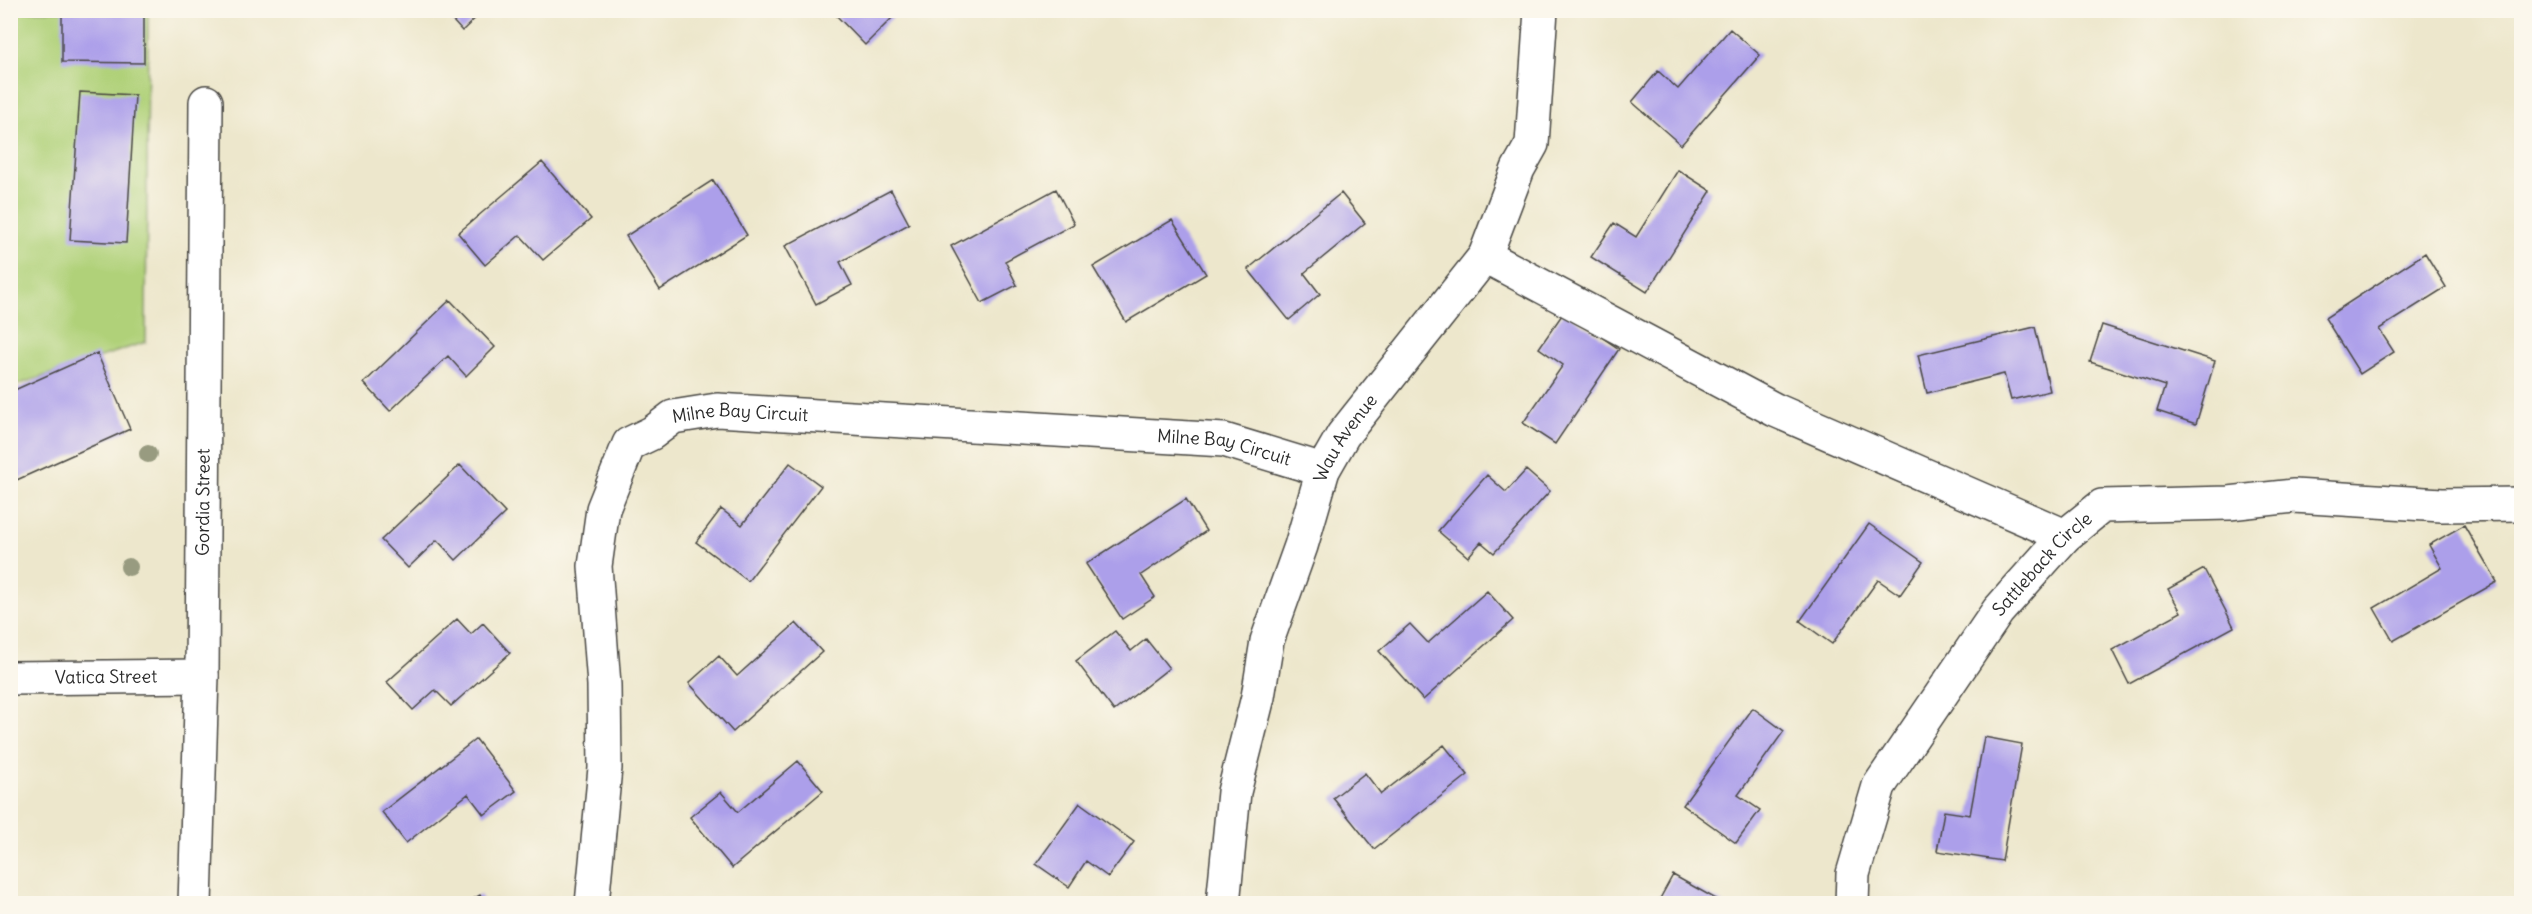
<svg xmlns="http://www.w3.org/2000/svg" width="2532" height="914" viewBox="0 0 2532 914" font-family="Delius,sans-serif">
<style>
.green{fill:#b0d179;stroke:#6e7e52;stroke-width:1.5}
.building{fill:#ac9fea}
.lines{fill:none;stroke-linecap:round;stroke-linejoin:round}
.minor-casing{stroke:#484743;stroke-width:36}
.minor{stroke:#fff;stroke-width:33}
.tree{fill:#989b80}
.labels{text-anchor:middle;stroke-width:4.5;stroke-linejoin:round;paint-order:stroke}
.street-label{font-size:18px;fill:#2b2b2b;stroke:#fbf7ec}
</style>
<rect width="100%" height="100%" fill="#fbf7ec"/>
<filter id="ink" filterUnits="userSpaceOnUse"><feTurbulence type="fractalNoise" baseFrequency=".0167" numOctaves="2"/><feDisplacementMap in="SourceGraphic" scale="12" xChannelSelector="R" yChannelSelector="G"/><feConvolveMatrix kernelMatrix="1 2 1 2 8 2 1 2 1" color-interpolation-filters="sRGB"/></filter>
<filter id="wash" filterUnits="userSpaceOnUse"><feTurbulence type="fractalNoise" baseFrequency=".008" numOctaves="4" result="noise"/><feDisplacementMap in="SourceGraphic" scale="24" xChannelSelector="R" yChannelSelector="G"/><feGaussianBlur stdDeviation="1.35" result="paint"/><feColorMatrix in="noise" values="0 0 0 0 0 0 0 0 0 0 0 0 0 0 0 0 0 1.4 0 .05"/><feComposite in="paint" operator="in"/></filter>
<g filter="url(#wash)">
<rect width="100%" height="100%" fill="#ede7cc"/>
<path class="green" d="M10,11H148L146,342L11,387Z"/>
<g id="blocks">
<path class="building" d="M62,10H144V63L62,62Z
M443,10H484L462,31Z
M831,10H900L865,45Z
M1730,29L1760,55L1681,145L1632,102L1658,71L1678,89Z
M80,92L135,95L126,243L70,240Z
M542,162L591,219L543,260L520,235L485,265L458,233Z
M1678,170L1711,191L1647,292L1591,257L1614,223L1636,237Z
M713,180L747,235L660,290L626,236Z
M1056,189L1074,224L1005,261L1017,285L982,303L951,246Z
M891,190L909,224L840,262L852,285L816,304L785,246Z
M1341,193L1365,223L1304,273L1320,294L1289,320L1248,269Z
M1172,220L1206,274L1126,322L1093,267Z
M2425,253L2446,287L2379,329L2394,352L2360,374L2325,318Z
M450,300L495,347L466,376L448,356L390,411L364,383Z
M1564,312L1619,349L1555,444L1523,423L1563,365L1539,348Z
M2102,325L2215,361L2196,424L2157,411L2165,386L2090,362Z
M2035,327L2050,391L2011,400L2004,374L1927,393L1918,355Z
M97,353L130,429L10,483V392Z
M790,463L821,486L748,581L696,542L721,509L742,525Z
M460,465L505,513L456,560L437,540L408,568L381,540Z
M1526,470L1550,491L1494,553L1481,542L1468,557L1438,531L1487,475L1506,492Z
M1186,499L1206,531L1141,575L1155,597L1122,619L1086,564Z
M1869,524L1923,562L1900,595L1878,580L1832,644L1800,621Z
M2464,525L2497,582L2393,641L2374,608L2442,568L2429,545Z
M2204,569L2234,627L2129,684L2112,650L2181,612L2168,589Z
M1487,591L1513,620L1423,700L1379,651L1410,624L1428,643Z
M457,619L471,634L483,623L510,653L451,706L435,690L413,710L387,682Z
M796,623L822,652L733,732L689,683L719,656L737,676Z
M1115,631L1131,651L1146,639L1169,668L1114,711L1076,661Z
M1753,708L1784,731L1738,795L1760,810L1736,843L1683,805Z
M1984,737L2022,744L2002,861L1937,851L1944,811L1970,815Z
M476,739L516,791L484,815L468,794L406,843L382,812Z
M1444,745L1468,775L1374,849L1333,798L1365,773L1381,794Z
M798,761L823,791L732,868L690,817L721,792L738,812Z
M1080,803L1134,842L1108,877L1086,861L1069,887L1036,864Z
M1673,875L1725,904H1657Z
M480,895L485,904H464Z"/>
</g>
</g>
<g filter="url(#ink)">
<use href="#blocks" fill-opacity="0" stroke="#484743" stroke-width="1.5"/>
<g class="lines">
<defs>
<g id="minor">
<path d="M1485,256L1775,410L2065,536"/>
<path id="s1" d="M10,678L202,676"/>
<path id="s2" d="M195,904L202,676L206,102"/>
<path id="s3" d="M592,904L605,768L604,685L595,566L603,509L629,444L652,433L673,417L717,410L1224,440L1323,470"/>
<path id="s4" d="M1223,904L1234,792L1258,697L1267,641L1301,546L1323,470L1343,435L1485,256L1518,169L1532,144L1541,10"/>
<path id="s5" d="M1852,904L1853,874L1879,786L1998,611L2065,536L2102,506L2229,503L2294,496L2442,505L2522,504"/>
</g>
</defs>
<use href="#minor" class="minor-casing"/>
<use href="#minor" class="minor"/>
</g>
<g class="tree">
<circle cx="148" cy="454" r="9"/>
<circle cx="129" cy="567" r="9"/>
</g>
</g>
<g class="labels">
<g class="street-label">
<text dy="6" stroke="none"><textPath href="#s3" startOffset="586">Milne Bay Circuit</textPath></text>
<text dy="6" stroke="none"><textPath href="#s4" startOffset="486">Wau Avenue</textPath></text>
<text dy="6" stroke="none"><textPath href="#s3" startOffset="1072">Milne Bay Circuit</textPath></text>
<text dy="6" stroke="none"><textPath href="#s2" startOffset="402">Gordia Street</textPath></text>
<text dy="6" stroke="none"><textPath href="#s5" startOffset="398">Sattleback Circle</textPath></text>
<text dy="6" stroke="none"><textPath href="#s1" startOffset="96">Vatica Street</textPath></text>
</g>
</g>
<rect width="2532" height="914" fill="none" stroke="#fbf7ec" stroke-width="36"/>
</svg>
